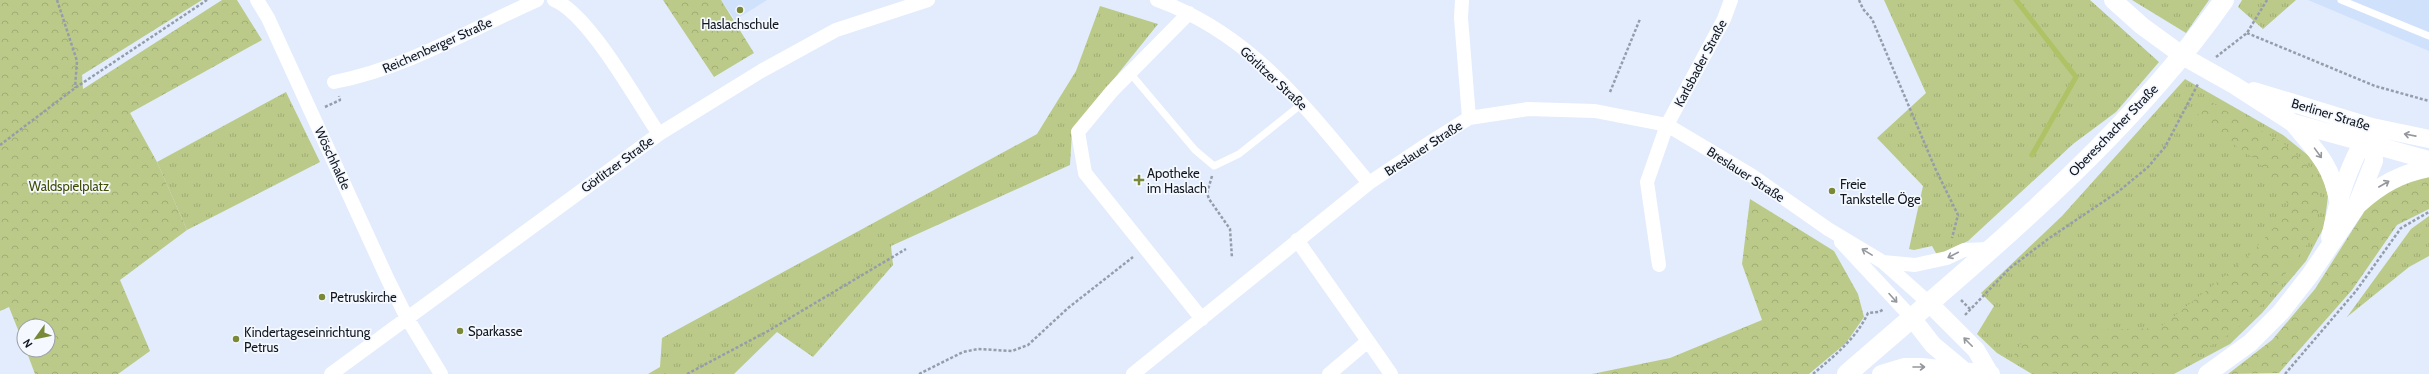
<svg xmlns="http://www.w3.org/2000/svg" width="2429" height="374" viewBox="0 0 2429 374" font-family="Cabin,sans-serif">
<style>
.built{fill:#cfe1fb}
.grass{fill:url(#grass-tufts)}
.forest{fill:url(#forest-crowns)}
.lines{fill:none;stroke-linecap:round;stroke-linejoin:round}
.stream{stroke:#afc266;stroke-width:5}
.path{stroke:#959dab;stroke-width:2.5;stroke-dasharray:3 2;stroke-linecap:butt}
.service{stroke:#fff;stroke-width:7}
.minor{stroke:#fff;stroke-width:14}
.tertiary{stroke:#fff;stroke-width:18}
.secondary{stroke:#fff;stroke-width:20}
.oneway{stroke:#94979b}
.poi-dot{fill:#798938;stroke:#f5f9ff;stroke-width:1.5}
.labels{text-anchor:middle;stroke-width:3.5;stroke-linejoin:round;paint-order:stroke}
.poi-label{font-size:13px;fill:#111720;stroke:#f5f9ff;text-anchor:start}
.street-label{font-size:13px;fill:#111720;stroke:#f5f9ff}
.park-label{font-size:13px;fill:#414d04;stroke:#f5f9ff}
</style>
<defs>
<pattern id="grass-tufts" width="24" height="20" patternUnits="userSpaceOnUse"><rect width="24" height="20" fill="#bbca88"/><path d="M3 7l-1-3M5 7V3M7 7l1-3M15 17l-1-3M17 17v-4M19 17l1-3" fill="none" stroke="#a0ad75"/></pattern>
<pattern id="forest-crowns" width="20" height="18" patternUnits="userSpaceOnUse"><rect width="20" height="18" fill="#bbca88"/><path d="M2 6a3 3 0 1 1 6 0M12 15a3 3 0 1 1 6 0" fill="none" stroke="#a0ad75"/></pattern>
</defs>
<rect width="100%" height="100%" fill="#e2ecfd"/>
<path class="built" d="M721,0H767L735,20Z
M2308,0H2429V51Z"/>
<path class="grass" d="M1884,0H2090L2159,62L2116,112L2073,144L1968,241L1937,255L1932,246L1914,250L1909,249L1923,186L1877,138L1926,93Z
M2132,0H2209L2186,33Z
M2242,0H2296L2263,29L2238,7Z
M1100,6L1158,24L1072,131L1070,165L891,246L893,265L813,357L777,332L734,374H648L660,367L662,338L1037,134L1076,71Z
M2185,79L2283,135L2309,156L2322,175L2328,196L2324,227L2306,261L2262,313L2230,344L2174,374H2032L1997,353L1977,334L1994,306L1981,293L2062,216Z
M286,92L320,162L187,230L157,162Z
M2429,216V256L2409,267L2347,317L2411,229Z"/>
<path class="forest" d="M0,0H202L82,75L83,89L222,0H237L262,40L130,113L157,162L187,230L120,280L150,351L118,374H35L26,350H48V326H24V345L9,307L0,311Z
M663,0H721L754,53L714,77Z
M2203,98L2283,143L2311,168L2321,200L2312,238L2266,300L2235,331L2175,367L2139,374H2055L2037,369L2014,355L2028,332L2159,328L2245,260L2291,208L2258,161L2197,120Z
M2429,173V209L2397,225L2352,290L2279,373L2228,374L2272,340L2315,289L2371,201L2395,184Z
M1750,199L1834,251L1858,294L1864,317L1846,343L1809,374H1592L1670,358L1762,320L1742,264Z"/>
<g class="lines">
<path class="stream" d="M2016,0L2076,77L2032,155"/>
<path class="path" d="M57,0L77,61L75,88
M1859,0L1863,9L1872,19L1935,168L1958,215L1952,238
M2247,33L2375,86L2429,101
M2216,57L2247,33L2267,0
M1610,92L1640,19
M325,107L340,100L339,96
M0,145L75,88L207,0
M1212,176L1207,193L1209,199L1230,229L1232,258
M1961,300L1970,309
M1965,315L2010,268L2048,239L2119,191L2148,167L2165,147L2198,84
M687,374L768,331L906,249
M919,374L963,352L978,349L1012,351L1028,345L1068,308L1133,257
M1813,374C1834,356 1856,339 1868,313L1879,312L1884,309
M2285,374L2356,291L2401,228L2429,212"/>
<path class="service" d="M2341,0L2429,36
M1130,73L1195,150L1214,166L1239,154L1303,103"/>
<path class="minor" d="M257,0L268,18L388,280L407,318L441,374
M554,0C589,14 636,100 659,134
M1157,0C1252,34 1307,109 1369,183
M1462,0L1461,18L1469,118
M1189,13L1112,91L1078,132L1085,173L1202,319
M334,82C406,68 470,30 537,0
M1297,240L1368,341L1329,374
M1841,242L1912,318
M1883,262L1915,265L1947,258L1964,250L1990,249
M1659,265L1647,182L1667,125L1724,19L1731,0
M1368,341L1391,374
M331,374L659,134L763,70L836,30L928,0
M1133,374L1369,183L1423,147L1469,118L1528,109L1595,111L1667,125L1751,175L1828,229L1883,262L1929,303"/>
<path class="tertiary" d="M2113,0L2142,26L2186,58L2234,85L2293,123L2429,160
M2254,91L2372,127L2429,139
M2293,123C2316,151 2331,164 2338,200
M2359,204C2380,185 2401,173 2429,168
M2330,238C2338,200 2348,166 2368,133
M1929,303L1976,350L1990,374
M1912,318L1933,345L1963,370
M1881,374L1904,367H1921L1991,374
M2207,374L2250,343L2281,312L2310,275L2355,209L2374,161L2372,127"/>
<path class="secondary" d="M1847,374C1978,260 2124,143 2224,0"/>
</g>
<defs><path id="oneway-shaft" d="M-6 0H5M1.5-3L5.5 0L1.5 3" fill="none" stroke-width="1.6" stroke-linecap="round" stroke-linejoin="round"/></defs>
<g class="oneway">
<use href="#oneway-shaft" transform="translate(2410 135) rotate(-169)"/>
<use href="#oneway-shaft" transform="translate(2318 153) rotate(54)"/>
<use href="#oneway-shaft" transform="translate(2384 184) rotate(-30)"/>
<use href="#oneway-shaft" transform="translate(1867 252) rotate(-149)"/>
<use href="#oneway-shaft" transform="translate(1953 255) rotate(153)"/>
<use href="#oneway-shaft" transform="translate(1893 298) rotate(48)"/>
<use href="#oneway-shaft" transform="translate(1968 342) rotate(-135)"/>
<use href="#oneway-shaft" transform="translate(1919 367)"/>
</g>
<g class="poi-dot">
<circle cx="740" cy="10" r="4"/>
<path d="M1137 174h4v4h4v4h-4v4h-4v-4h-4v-4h4z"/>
<circle cx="1832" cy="191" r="4"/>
<circle cx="322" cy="297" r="4"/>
<circle cx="460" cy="331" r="4"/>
<circle cx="236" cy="339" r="4"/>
</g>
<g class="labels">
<g class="poi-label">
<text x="740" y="29" text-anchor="middle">Haslachschule</text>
<text x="1147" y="178">Apotheke<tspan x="1147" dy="15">im Haslach</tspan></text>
<text x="1840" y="189">Freie<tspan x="1840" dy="15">Tankstelle Öge</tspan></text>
<text x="330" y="302">Petruskirche</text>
<text x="468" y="336">Sparkasse</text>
<text x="244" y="337">Kindertageseinrichtung<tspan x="244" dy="15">Petrus</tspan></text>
</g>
<g class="street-label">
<text transform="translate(437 45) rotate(-24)" y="5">Reichenberger Straße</text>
<text transform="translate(1700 63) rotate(-62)" y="5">Karlsbader Straße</text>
<text transform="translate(1274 78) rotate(43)" y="5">Görlitzer Straße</text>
<text transform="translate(2331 114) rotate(17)" y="5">Berliner Straße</text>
<text transform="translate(2113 130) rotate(-46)" y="5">Obereschacher Straße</text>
<text transform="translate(1423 148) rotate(-33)" y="5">Breslauer Straße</text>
<text transform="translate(333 158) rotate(65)" y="5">Wöschhalde</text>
<text transform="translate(617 164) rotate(-36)" y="5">Görlitzer Straße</text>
<text transform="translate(1746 174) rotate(33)" y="5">Breslauer Straße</text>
</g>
<g class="park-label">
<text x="69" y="191">Waldspielplatz</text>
</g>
</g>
<g transform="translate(36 338) rotate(237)"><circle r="19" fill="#f5f9ff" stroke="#9a9fa6"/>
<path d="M0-3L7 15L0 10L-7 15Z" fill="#798938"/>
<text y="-6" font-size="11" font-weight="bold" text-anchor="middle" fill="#111720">N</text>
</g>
</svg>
